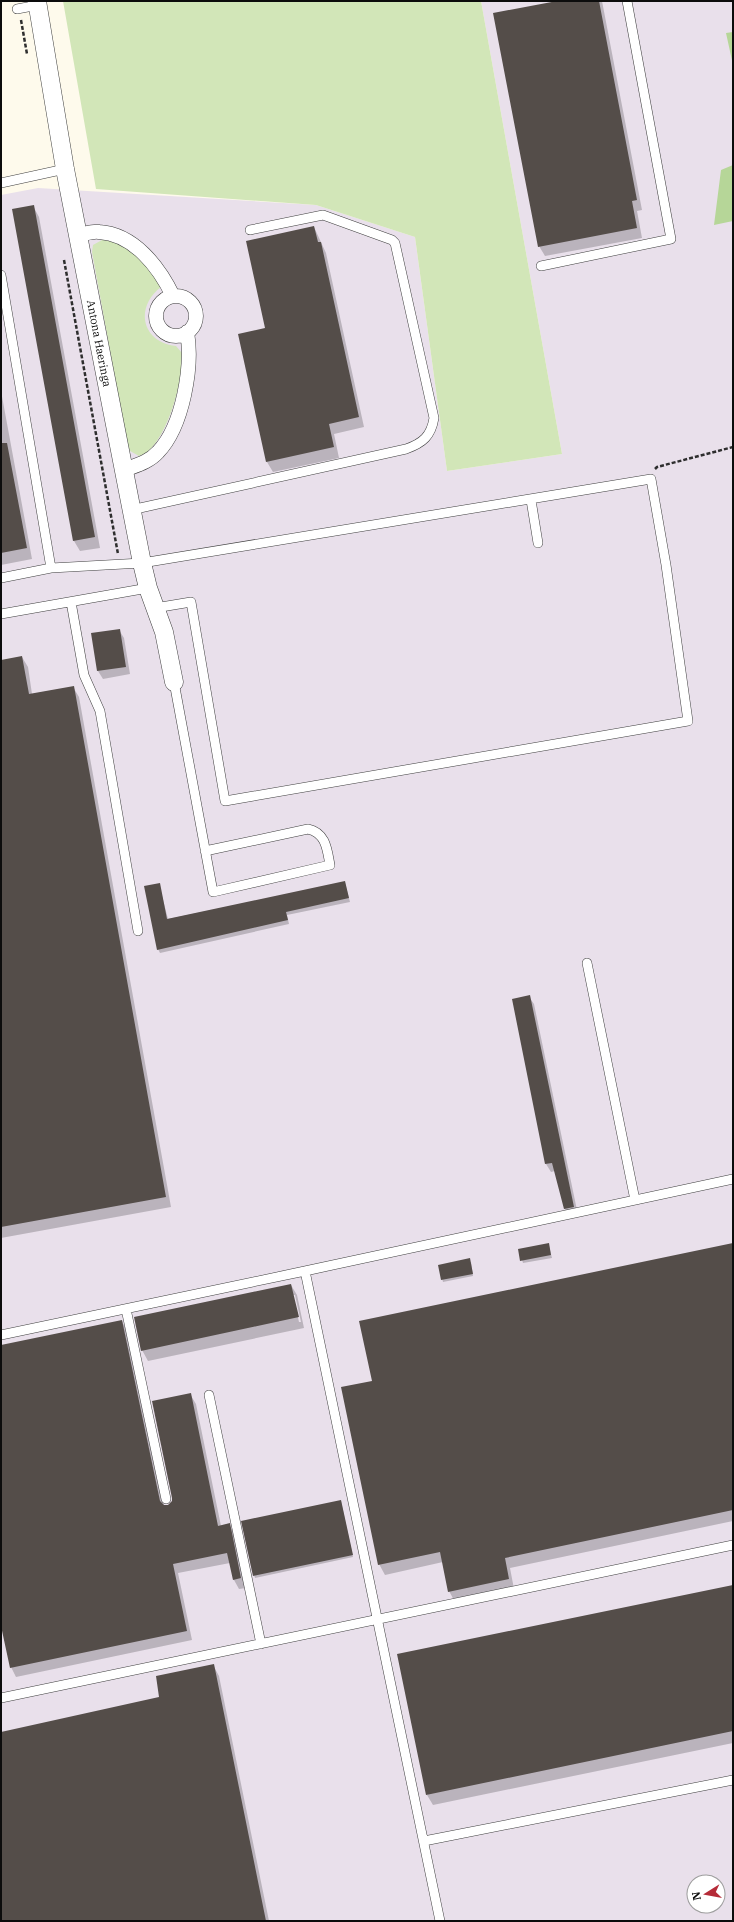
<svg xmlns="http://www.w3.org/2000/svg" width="734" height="1922" viewBox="0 0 734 1922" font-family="'IBM Plex Serif',serif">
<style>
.industrial{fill:#e9e0eb;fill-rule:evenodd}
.green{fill:#d2e6b8}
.forest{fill:#b6d698}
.shadow{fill:#0003;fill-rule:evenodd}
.building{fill:#544d49}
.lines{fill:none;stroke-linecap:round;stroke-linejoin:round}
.service-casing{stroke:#3f3f3f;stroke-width:10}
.pedestrian-casing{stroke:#3f3f3f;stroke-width:15}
.minor-casing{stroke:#3f3f3f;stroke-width:19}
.path{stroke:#2e2e2e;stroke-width:2.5;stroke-dasharray:4 2;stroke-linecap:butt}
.service{stroke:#fff;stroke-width:9}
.pedestrian{stroke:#fff;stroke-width:14}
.minor{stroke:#fff;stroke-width:18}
.labels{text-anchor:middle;stroke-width:4;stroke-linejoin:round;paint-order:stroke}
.street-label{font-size:11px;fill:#0c0c0c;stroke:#fff}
</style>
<rect width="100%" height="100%" fill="#fefaec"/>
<path class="industrial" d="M481,1H733V1921H1V195L38,188L316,205L415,237L447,471L562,454ZM694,1882H718V1906H694Z"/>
<path class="green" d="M63,1H481L562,454L447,471L415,237L316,205L96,189Z
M102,240C128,241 149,267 161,287C134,308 142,342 176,346L182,353C185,377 165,450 139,456L130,451L127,444L92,252L93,245Z"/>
<path class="forest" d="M733,32V65L726,33Z
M733,165V221L714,225L721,170Z"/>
<path class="shadow" d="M562,1H602L642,210L637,211L642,238L545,256L539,246Z
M33,206L39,217L100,548L80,551L74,541Z
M314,227L326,253L364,427L334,434L339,458L273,472L267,462L266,329Z
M1,391L32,559L1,565Z
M119,630L124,638L130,674L103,679L98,671L92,634Z
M22,657L28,667L32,694L73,687L79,697L171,1207L1,1238V661Z
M345,883L350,902L287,915L289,924L160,953L158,949L159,884L168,919Z
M529,997L534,1004L578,1215L569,1217L565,1209L555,1171L551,1172L546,1164L513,1000Z
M733,1244V1521L510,1568L514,1589L455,1602L449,1591L443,1562L385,1575L379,1564L373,1382Z
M549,1246L552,1258L523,1263L519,1250Z
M471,1262L473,1276L443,1282L439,1266Z
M291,1285L297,1295L304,1328L148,1361L142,1350ZM293,1295H295L301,1322H299Z
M122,1321L127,1331L164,1506H168L172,1502L190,1394L196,1404L221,1526L229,1525L235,1534L246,1588L239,1589L234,1580L230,1563L178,1573L192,1640L16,1677L11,1667L1,1621V1346Z
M341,1501L353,1557L255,1578L254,1575Z
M733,1586V1743L433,1805L427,1795Z
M213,1665L219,1676L269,1921H1V1733L160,1698Z"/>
<path class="building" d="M557,1H599L637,200L632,201L637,228L538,247L493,13Z
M34,205L95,537L73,541L12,209Z
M314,226L318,242H321L359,417L329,424L334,447L266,462L238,334L265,328L246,241Z
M1,443H7L27,548L1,553Z
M120,629L126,667L97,671L91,633Z
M22,656L29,694L74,686L166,1197L1,1227V660Z
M345,881L349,898L286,912L288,920L157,950L144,886L160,883L167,919Z
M530,995L574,1207L564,1209L552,1163L545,1164L512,999Z
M549,1243L551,1255L520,1261L518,1249Z
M733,1243V1510L505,1558L509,1579L448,1592L440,1552L378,1565L341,1387L372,1381L359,1321Z
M470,1258L473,1274L441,1280L438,1265Z
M291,1284L299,1317L141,1351L134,1317Z
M122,1320L160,1501L164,1505H168L172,1501V1498L152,1401L191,1393L218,1526L230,1523L241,1578L233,1580L227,1553L173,1564L187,1631L10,1668L1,1626V1345Z
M341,1500L353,1555L253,1576L241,1521Z
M733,1585V1731L426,1795L397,1654Z
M214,1664L266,1921H1V1732L159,1697L156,1676Z"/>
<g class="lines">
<defs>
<path id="service" d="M17,9L38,5
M1,183L65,169
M541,266L671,239L627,1
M1,275L51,568
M531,500L538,543
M131,510L406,449C423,443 431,436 434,418L395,243L392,240L323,215L250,230
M1,578L51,568L142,563L651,479L666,565L688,721L225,801L191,602L155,608
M71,602L84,675L100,711L138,931
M1,614L148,588
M174,682L213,892L330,865C327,849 326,833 308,829L205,851
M587,963L635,1200
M126,1309L166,1499
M1,1335L305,1271
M209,1395L261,1644
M1,1698L733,1545
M424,1841L733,1780
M440,1921L305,1271L733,1179"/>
<path id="pedestrian" d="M78,235C85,234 93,231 99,232C134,234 159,267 173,296
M156 316a20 20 0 1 1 40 0a20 20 0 1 1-40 0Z
M124,470C137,465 149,462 158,452C183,426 193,366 187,332"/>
<g id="minor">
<path id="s1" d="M37,1L65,169L142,563L148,588L164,632L174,682"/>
</g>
</defs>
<use href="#service" class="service-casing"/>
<use href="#pedestrian" class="pedestrian-casing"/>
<use href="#minor" class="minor-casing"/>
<path class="path" d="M21,20L27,54
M64,260L118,554
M655,469L657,467L733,447"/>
<use href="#service" class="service"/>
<use href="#pedestrian" class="pedestrian"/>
<use href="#minor" class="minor"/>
</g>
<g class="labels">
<g class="street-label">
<text dy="4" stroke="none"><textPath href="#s1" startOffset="348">Antona Haeringa</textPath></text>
</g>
</g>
<rect width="734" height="1922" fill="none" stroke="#0c0c0c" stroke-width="4"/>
<g transform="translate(706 1894) rotate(259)"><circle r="19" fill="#ffffff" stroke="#9e9e9e"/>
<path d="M0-3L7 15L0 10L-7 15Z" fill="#b52b38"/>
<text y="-6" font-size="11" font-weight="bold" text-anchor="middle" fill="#0c0c0c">N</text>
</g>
</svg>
